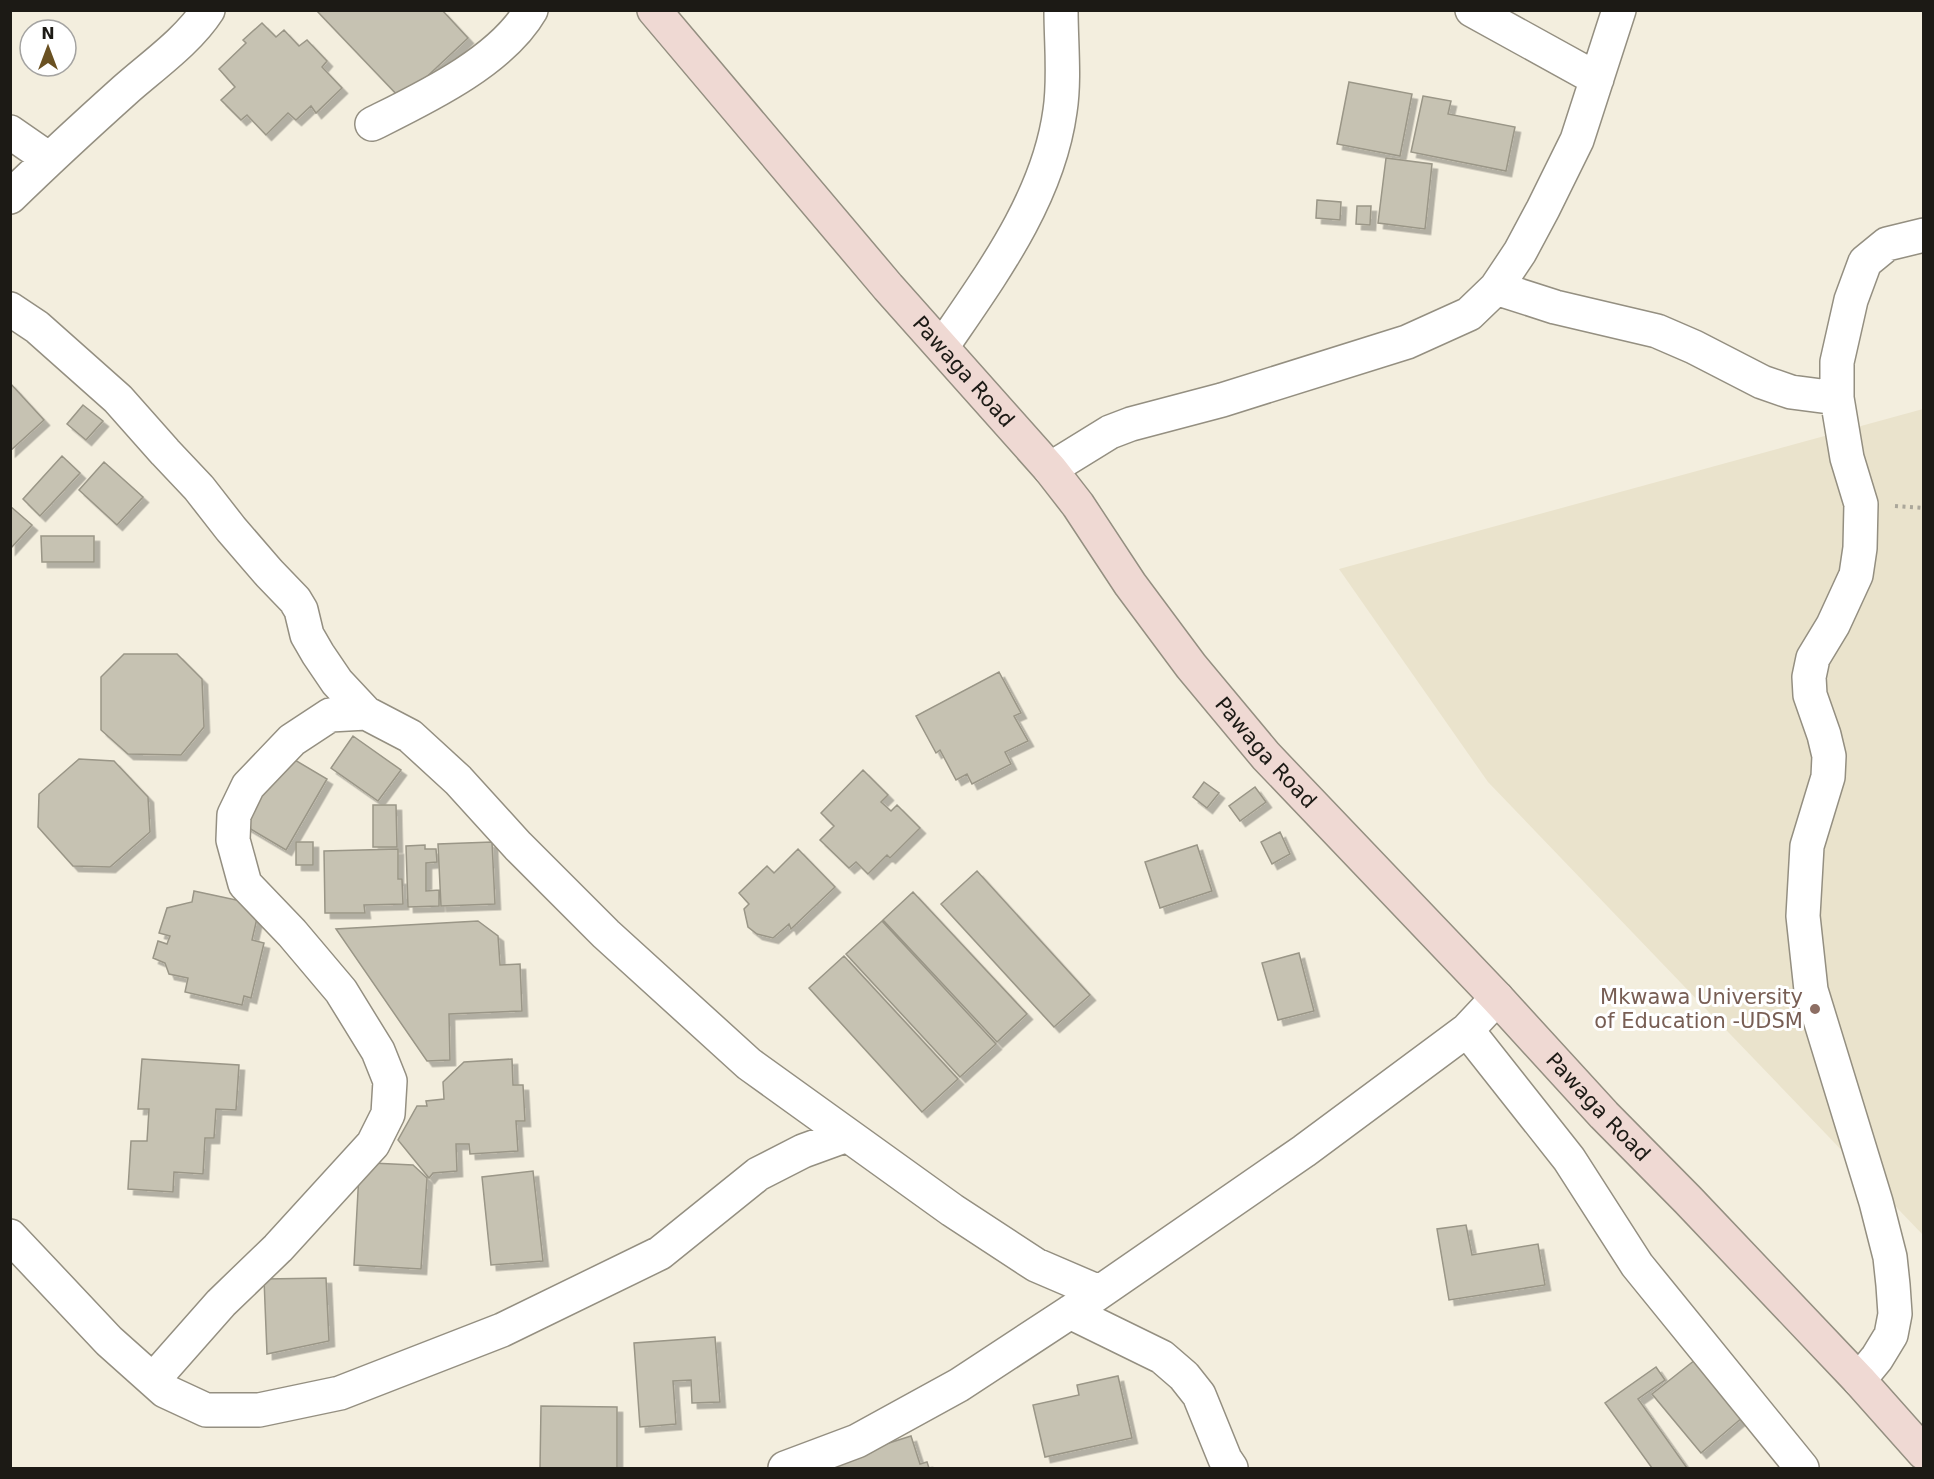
<svg xmlns="http://www.w3.org/2000/svg" width="1934" height="1479" viewBox="0 0 1934 1479" font-family="'DejaVu Sans',sans-serif">
<style>
.built{fill:#eae3cc}
.building{fill:#c6c2b2;stroke:#9a9687;stroke-width:1.5;filter:url(#shadow)}
.lines{fill:none;stroke-linecap:round;stroke-linejoin:round}
.street-casing{stroke:#948f81;stroke-width:36}
.secondary-casing{stroke:#948f81;stroke-width:36}
.path{stroke:#aba79a;stroke-width:4;stroke-dasharray:3 4.5;stroke-linecap:butt}
.street{stroke:#fff;stroke-width:33}
.secondary{stroke:#efd9d3;stroke-width:33}
.education-dot{fill:#8d6e63;stroke:#fff;stroke-width:2}
.labels{text-anchor:middle;stroke-width:6;stroke-linejoin:round;paint-order:stroke}
.street-label{font-size:21px;fill:#1c1a15;stroke:#fff}
.education-label{font-size:21px;fill:#785e54;stroke:#fff;text-anchor:end}
</style>
<defs>
<filter id="shadow"><feDropShadow dx="5.5" dy="5.5" stdDeviation="0" flood-color="#0004"/></filter>
</defs>
<rect width="100%" height="100%" fill="#f3eede"/>
<path class="built" d="M1923,409V1235L1488,782L1339,569Z"/>
<path class="building" d="M316,10H442L468,38L402,100Z
M262,23L276,37L284,30L299,46L307,40L327,61L322,67L342,88L316,113L311,106L296,120L288,113L266,135L247,115L241,120L221,100L235,87L219,69L246,43L243,40Z
M1349,82L1412,94L1400,156L1337,144Z
M1423,96L1451,101L1448,114L1515,127L1506,171L1411,152Z
M1386,158L1432,164L1425,229L1378,223Z
M1317,200L1341,202L1340,220L1316,218Z
M1357,206H1371L1370,225L1356,224Z
M10,383L44,420L10,451Z
M83,405L103,421L86,440L67,424Z
M62,456L80,473L40,516L23,499Z
M104,462L143,497L117,525L79,490Z
M10,506L32,525L10,549Z
M41,536H94V562H42Z
M124,654H177L202,679L204,727L181,755L128,754L101,730V677Z
M999,672L1021,713L1014,716L1028,741L1005,752L1011,764L972,784L967,774L956,780L940,750L936,753L916,716Z
M353,736L401,770L378,801L331,768Z
M278,750L327,779L286,850L237,821Z
M79,759L114,761L148,797L150,832L110,867L73,866L38,827L39,794Z
M863,770L888,795L881,802L891,811L897,805L920,828L890,858L887,855L868,874L856,862L849,868L820,840L834,826L821,813Z
M1204,782L1219,793L1207,808L1193,797Z
M1255,787L1266,802L1240,821L1229,806Z
M373,805H396L397,847H373Z
M1280,832L1290,854L1272,864L1261,842Z
M296,842H313V865H296Z
M492,842L495,904L441,906L438,844Z
M425,845V849H436L437,862L426,863V891L439,890V906L408,907L406,846Z
M1197,845L1212,891L1160,908L1145,862Z
M398,849V879H402L403,904L364,905L365,913H325L324,851Z
M798,849L835,887L791,929L789,924L773,938L757,934L748,927L744,909L749,904L739,893L767,866L774,873Z
M977,871L1090,995L1054,1027L941,904Z
M194,891L260,905L252,940L264,943L251,998L244,996L242,1005L185,992L188,978L169,974L165,963L153,958L158,941L167,944L170,936L159,933L167,908L192,902Z
M913,892L1027,1014L997,1042L883,920Z
M478,921L498,936L500,965L520,964L522,1011L449,1014L450,1060L427,1061L336,929Z
M882,921L996,1044L960,1077L846,954Z
M1299,953L1314,1011L1278,1020L1262,963Z
M844,956L958,1079L922,1112L809,988Z
M142,1059L239,1065L236,1110L216,1109L214,1138H205L203,1174L174,1172L173,1192L128,1189L131,1141H147L149,1109H138Z
M512,1059L513,1085H523L525,1121H516L518,1151L470,1154L469,1144H456L457,1171L433,1173L429,1178L398,1140L417,1106H427L426,1101L444,1099L443,1082L464,1062Z
M372,1163L413,1165L427,1178L421,1269L354,1265L359,1173Z
M533,1171L543,1261L491,1265L482,1177Z
M1466,1225L1472,1255L1538,1244L1545,1285L1449,1300L1437,1229Z
M326,1278L329,1341L267,1354L264,1279Z
M715,1337L720,1402L692,1403L691,1380L673,1381L676,1424L640,1427L634,1343Z
M1695,1360L1743,1417L1701,1453L1652,1394Z
M1656,1367L1665,1380L1638,1399L1687,1468H1652L1605,1403Z
M1118,1376L1132,1438L1045,1457L1033,1405L1079,1395L1077,1385Z
M541,1406L617,1407V1468H540Z
M911,1436L920,1464L927,1462L929,1468H825L823,1464Z"/>
<g class="lines">
<defs>
<path id="street" d="M1472,10L1597,79
M372,124C424,98 501,62 531,10
M10,132L49,159
M10,197C48,160 86,125 125,90C152,66 188,41 208,10
M1496,288L1555,307L1657,331L1694,347L1762,382L1791,392L1837,398
M10,309L37,327L118,399L165,452L199,488L231,529L269,573L295,600L301,610L307,635L318,654L337,682L366,713
M942,347C991,275 1048,199 1060,111C1065,79 1061,43 1061,10
M1050,469L1110,432L1131,424L1222,400L1407,342L1469,314L1496,288L1520,252L1543,209L1577,140L1619,10
M1467,1030L1569,1159L1637,1265L1802,1468
M10,1236L109,1341L165,1391L206,1410H259L340,1393L502,1330L660,1253L758,1174L803,1151L847,1135
M1070,1312L1162,1357L1184,1376L1199,1395L1225,1459L1231,1468
M153,1380L221,1303L278,1248L373,1144L388,1114L390,1081L378,1051L341,991L292,933L245,884L233,840L234,815L248,786L292,740L330,715L366,713L410,736L458,780L518,846L606,934L749,1064L952,1210L1036,1265L1099,1292
M1859,1380L1877,1358L1891,1335L1895,1314L1893,1285L1890,1257L1876,1202L1811,990L1803,916L1807,846L1828,777L1829,756L1824,735L1810,695L1809,677L1813,658L1833,625L1856,575L1860,548L1861,504L1847,458L1837,398V362L1851,300L1865,262L1887,244L1924,235
M785,1468L857,1441L959,1385L1084,1303L1304,1151L1467,1030L1497,998"/>
<g id="secondary">
<path id="s1" d="M654,10L888,287L1050,469L1078,505L1130,584L1191,666L1266,756L1497,998L1604,1115L1688,1200L1859,1380L1924,1453"/>
</g>
</defs>
<use href="#street" class="street-casing"/>
<use href="#secondary" class="secondary-casing"/>
<path class="path" d="M1895,506L1924,508"/>
<use href="#street" class="street"/>
<use href="#secondary" class="secondary"/>
</g>
<circle class="education-dot" cx="1815" cy="1009" r="6"/>
<g class="labels">
<g class="street-label">
<text dy="7" stroke="none"><textPath href="#s1" startOffset="476">Pawaga Road</textPath></text>
<text dy="7" stroke="none"><textPath href="#s1" startOffset="963">Pawaga Road</textPath></text>
<text dy="7" stroke="none"><textPath href="#s1" startOffset="1449">Pawaga Road</textPath></text>
</g>
<g class="education-label">
<text x="1803" y="1004">Mkwawa University<tspan x="1803" dy="24">of Education -UDSM</tspan></text>
</g>
</g>
<rect width="1934" height="1479" fill="none" stroke="#1c1a15" stroke-width="24"/>
<g transform="translate(48 48)"><circle r="28" fill="#ffffff" stroke="#a4a3a1" stroke-width="1.5"/>
<path d="M0-4.5L10 22L0 15L-10 22Z" fill="#6a5122"/>
<text y="-9" font-size="16" font-weight="bold" text-anchor="middle" fill="#1c1a15">N</text>
</g>
</svg>
